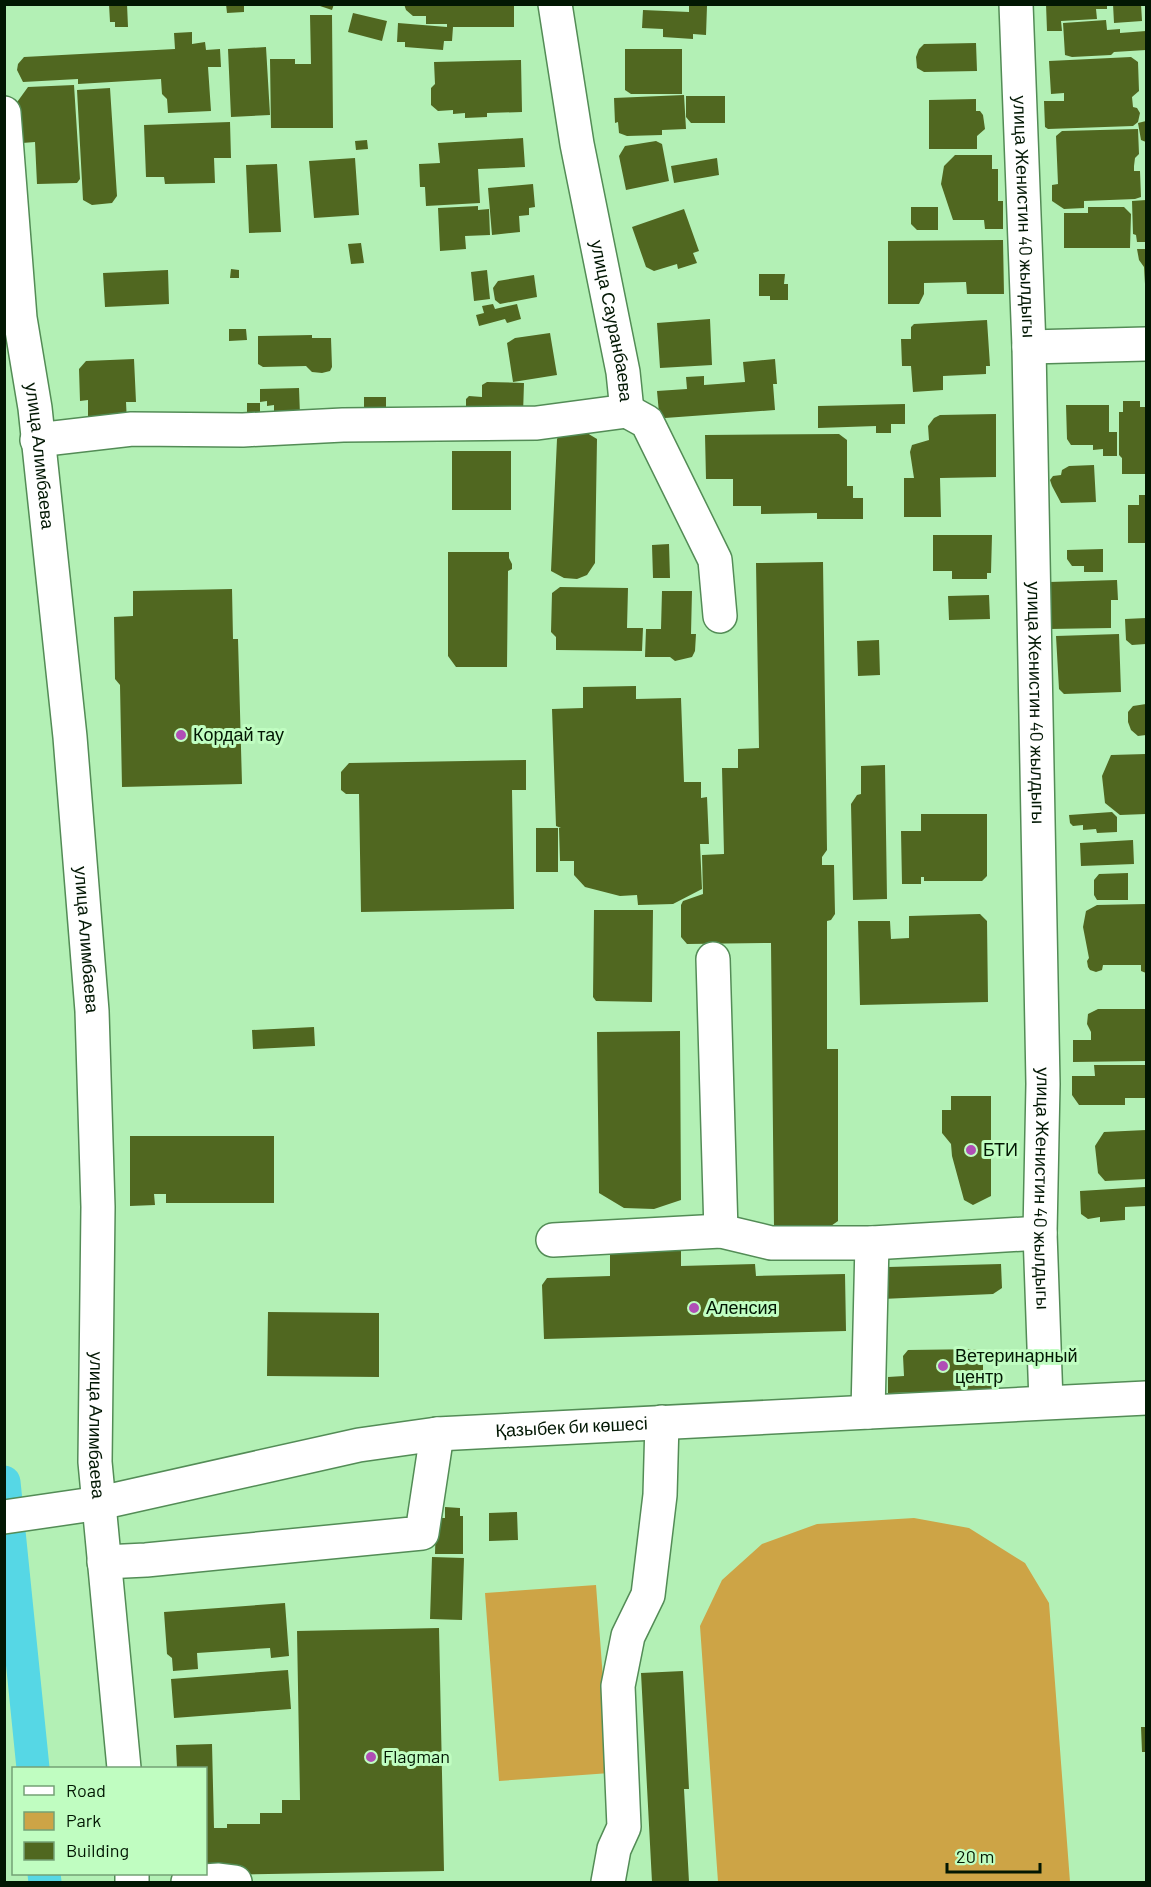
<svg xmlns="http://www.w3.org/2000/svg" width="1151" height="1887" viewBox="0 0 1151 1887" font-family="Barlow,sans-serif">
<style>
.green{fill:#cda446}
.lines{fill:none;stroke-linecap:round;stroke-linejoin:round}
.canal{stroke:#56d7e5;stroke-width:33}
.building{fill:#506720}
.minor-casing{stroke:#538c56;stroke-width:36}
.minor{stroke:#fff;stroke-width:33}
.poi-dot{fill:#b04eb6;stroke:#c0fdc1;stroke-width:2}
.labels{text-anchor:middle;stroke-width:6;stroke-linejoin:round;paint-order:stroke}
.street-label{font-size:18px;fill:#021703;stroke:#c0fdc1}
.poi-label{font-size:18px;fill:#021703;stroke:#c0fdc1;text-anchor:start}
</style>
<rect width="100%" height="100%" fill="#b3f0b5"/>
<path class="green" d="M914,1518L969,1528L1025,1563L1049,1603L1070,1882H718L700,1626L722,1580L762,1544L817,1524Z
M596,1585L610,1773L499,1781L485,1593Z"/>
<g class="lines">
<path class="canal" d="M4,1482L33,1768
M44,1874L45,1882"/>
</g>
<path class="building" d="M109,4H127L128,27H115V22H110Z
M226,4H244V12L227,13Z
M314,4H334L332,10Z
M404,4H514V27H453L452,41H444L443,50L405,47V42H397L398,23L447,27V24H426V16H413L406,10Z
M1046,4H1107V9H1096L1097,19L1061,21L1062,31H1047Z
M1113,4H1141L1142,21L1114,23Z
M689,5L707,6L706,35L693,34V39L663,37V29L642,28L643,10L689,12Z
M353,13L387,21L382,41L348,32Z
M310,15H332L333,128H271L270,59H295V64H311Z
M1106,20L1107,30L1120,29V33L1146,31V50L1114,52L1111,55L1072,57L1065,55L1063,23Z
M192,32V44L205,42L206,50L220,49L221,67H208L211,111L168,113L167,99L162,94L161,79L78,84V79L23,82L17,70L18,64L24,57L175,49L174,33Z
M976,43L977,71L924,72L917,68L916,57L919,49L924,44Z
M266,47L270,115L231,117L228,49Z
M625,49H682V94H631L625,90Z
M1131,57L1138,62L1139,91L1132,97L1133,107L1137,108L1140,113L1138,122L1133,126L1048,129L1045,127L1044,101H1064V93L1051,94L1049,61Z
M521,60L522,112L487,113V117L465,118V113L453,114V110L438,111L431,105V88L435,84L434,62Z
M74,85L80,179L77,183L37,184L35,142L22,143L15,105L28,87Z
M110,88L117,196L112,203L92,205L83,200L77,90Z
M684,95L686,129L662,130V135L627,136L619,133L618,122L615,123L614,98Z
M686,96H725V123H691L686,117Z
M976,99V111H980L983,115L985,129L977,136V149H929V100Z
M1146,121V142L1141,140L1138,123Z
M230,122L231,158H214L215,183L165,184L164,177H146L144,125Z
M1138,129L1139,154L1135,158L1134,166V171H1140L1141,197L1135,199L1084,201V208L1064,209L1052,201V185L1058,184L1056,136L1062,131Z
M523,138L525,167L478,169L480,203L426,206L425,187H420L419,164L440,163L438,143Z
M367,140L368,149L356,150L355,141Z
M656,141L662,144L669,181L626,190L619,156L625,146Z
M955,155H992V169H998V201H1003V229H985L984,220H953L941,184L944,166Z
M355,158L359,215L314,218L309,161Z
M717,158L719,175L674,183L671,166Z
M277,164L281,232L249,233L246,165Z
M533,184L535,207L529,208V215L519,216L520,232L492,235L488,188Z
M1146,200V242H1137L1136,235L1133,234L1132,201Z
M478,206V210L489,209L490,235L465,236L466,249L440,251L438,208Z
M911,207H938V230H917L911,224Z
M1088,207H1124L1131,214L1130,248H1064V213H1088Z
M684,209L699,251L693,253L697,263L678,269L677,264L654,271L646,267L632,227Z
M1003,240L1004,294H967L966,282L924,283V294L919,304H888V241Z
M361,243L364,263L351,264L348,244Z
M1137,249H1146V284H1145L1144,267L1139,260Z
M231,269L239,270V278H230Z
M168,270L169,304L105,307L103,273Z
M487,270L490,299L474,301L471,272Z
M759,274H785L784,284H788V300H770V296H759Z
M534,275L537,297L500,304L495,300L493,288L498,281Z
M493,304L495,309L517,304L521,319L507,323L505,319L479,326L476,315L484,313L482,306Z
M710,319L712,365L660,368L657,323Z
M987,320L990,366H986V374L943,376V390L913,392L911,366H902L901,339H911V327L914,324Z
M229,329H246L247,340L229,341Z
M550,333L557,375L513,382L507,343L515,338Z
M312,335V338H331L332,367L330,371L322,373L312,372L306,366L263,367L258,364V336Z
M134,359L136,402H126L127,423L88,424V400L80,401L79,369L86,361Z
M775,359L777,384H773L775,410L665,418L659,413L657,391L687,389L686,377L704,376V385L745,382L743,362Z
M487,382L524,383L523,414L466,408V399L469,396L482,397V385Z
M299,388L300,415H274V405L267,406V401L260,402V389Z
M364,397H386V411H364Z
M1123,401H1140V407H1146V474H1122V458L1119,455V412H1123Z
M247,403H260V414H247Z
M905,404V424H891V433H876V426L818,428V406Z
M1066,405H1109V432H1117V456H1103V449L1093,450V445H1071L1067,439Z
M996,414V477L940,478L941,517H904V478H914L910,452L912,445L929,440L928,426L934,418L940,415Z
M560,433H587L597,439L595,563L587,575L577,579L564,578L551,571L557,439Z
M839,434L847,440V486H853V498H863V519H817V513L761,514V506H733V479H706L705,435Z
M452,451H511V510H452Z
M1094,465L1096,502L1061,503L1052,486L1050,480L1053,476L1061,475L1062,470L1069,466Z
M1139,495H1146V543H1128V505H1139Z
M933,535H992L991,573H987V579H952V571H933Z
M669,544L670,578H653L652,545Z
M1103,549V572H1084V566H1072L1067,559V550Z
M448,552H509V558L512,564V569L508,571L507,667H456L448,656Z
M823,562L827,850L822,857V865H834L835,914L831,920L827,921V1049H838V1221L811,1240L774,1228L771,943L687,944L681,937V905L683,901L703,894L702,855L724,854L722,768H738V749L759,748L756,563Z
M1117,580L1118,600H1111V628L1049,629V582Z
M560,587L628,588L627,628H643L642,651L556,650V637L551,632L552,593Z
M232,589L233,639H238L242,784L122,787L120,685L115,679L114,617L133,616V591Z
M662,591H692L691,634H696L695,651L692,657L675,661L670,657H645L646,629H661Z
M989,595L990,619L949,620L948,596Z
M1146,618V644L1132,645L1126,640L1125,619Z
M1119,634L1121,692L1064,694L1059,689L1056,636Z
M879,640L880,675L858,676L857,641Z
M636,686V699L681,698L684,782H701V798L707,797L709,844H700L702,889L673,904L638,905L637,895L620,896L585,887L574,875V861H560L559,828H561L556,826L552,709L583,708V687Z
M1146,704V735L1138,736L1131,730L1128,722V712L1133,706Z
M1146,754V814L1120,815L1105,803L1102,776L1111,755Z
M526,760V790H512L514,909L361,912L359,794H346L341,790V772L349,763Z
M885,765L887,899L853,900L851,804L857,795L861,794V766Z
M1112,812L1117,817V832L1097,833L1096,829L1083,830V825L1073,826L1070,823L1069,815Z
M921,814H987V876L982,881H924V877H921V884H902L901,831H921Z
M536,828H558V872H536Z
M1133,840L1134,864L1081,866L1080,843Z
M1128,873V900H1097L1094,895V880L1099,874Z
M1146,904V973L1141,971V965H1103L1102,970L1096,972L1090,970L1088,967L1087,961L1089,958L1083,927L1086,911L1097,905Z
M594,910H653L652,1002L596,1001L593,997Z
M980,914L987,921L988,1002L860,1005L858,921H890L891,939L909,938V916Z
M1098,1009H1146V1061L1073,1062V1040H1091V1032L1087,1024L1088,1014Z
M314,1027L315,1046L253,1049L252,1030Z
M680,1031L681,1200L654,1209L624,1208L599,1193L597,1032Z
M1094,1065H1146V1098H1125V1105H1079L1072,1095V1076H1095Z
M951,1096H991V1196L973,1205L964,1200L952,1156L951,1144L942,1133V1110H951Z
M1146,1130V1179L1105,1181L1098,1173L1095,1146L1104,1132Z
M130,1136H274V1203H166V1194H154L155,1205L130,1206Z
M1145,1187L1146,1206L1125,1207V1220L1100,1222V1217L1088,1219L1081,1214L1080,1191Z
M681,1247V1266L755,1264L756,1276L845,1274L846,1331L544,1339L542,1285L547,1278L610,1276V1249Z
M1001,1264L1002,1288L993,1294L882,1299L881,1276L888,1267Z
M268,1312L379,1313V1377L267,1376Z
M983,1349V1379H993V1391L888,1393V1377L904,1376L903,1356L908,1350Z
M445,1507L460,1508V1516H463V1554H435L436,1518H445Z
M517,1512L518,1540L489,1541V1513Z
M432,1557L464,1558L462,1620L430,1619Z
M285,1603L289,1656L271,1658L270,1648L197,1653L198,1669L173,1671L172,1658L167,1654L164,1612Z
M439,1628L444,1871L206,1875V1768H177L176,1745L212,1744L214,1828H227V1824H260V1813H282V1800H300L297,1631Z
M288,1670L291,1709L174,1718L171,1679Z
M683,1671L689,1789H684L689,1882H652L641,1673Z
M1141,1727H1146V1752H1142Z"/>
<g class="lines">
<defs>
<g id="minor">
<path id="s1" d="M555,4L577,144L623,372L627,411"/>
<path id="s2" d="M1016,4L1029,347L1043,1084L1040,1233L1046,1402"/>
<path id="s3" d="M4,113L20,318L35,408L70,737L92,1011L98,1207L95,1462L124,1768"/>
<path d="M1029,347L1146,344"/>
<path d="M627,411L647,422L715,560L720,616"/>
<path d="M37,440L132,429L243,430L343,425L537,423L627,411"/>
<path d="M713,959L721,1231"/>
<path d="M553,1240L721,1231L771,1243H872L1040,1233"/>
<path d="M868,1412L872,1243"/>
<path id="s4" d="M4,1517L100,1503L359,1445L437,1434L1146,1398"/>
<path d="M104,1562L146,1560L422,1533L437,1434"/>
<path d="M132,1874V1882"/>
<path d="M188,1882L219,1880L235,1882"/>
<path d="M608,1882L614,1849L624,1827L618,1686L628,1636L648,1595L660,1495L662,1422"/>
</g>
</defs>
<use href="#minor" class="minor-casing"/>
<use href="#minor" class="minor"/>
</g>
<g class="poi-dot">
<circle cx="181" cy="735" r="6"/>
<circle cx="971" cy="1150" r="6"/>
<circle cx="694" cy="1308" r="6"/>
<circle cx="943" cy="1366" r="6"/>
<circle cx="371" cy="1757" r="6"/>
</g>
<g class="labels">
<g class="street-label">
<text dy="6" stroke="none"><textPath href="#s2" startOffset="213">улица Женистин 40 жылдыгы</textPath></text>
<text dy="6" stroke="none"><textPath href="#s1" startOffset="322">улица Сауранбаева</textPath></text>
<text dy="6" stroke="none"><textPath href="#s3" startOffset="345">улица Алимбаева</textPath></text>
<text dy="6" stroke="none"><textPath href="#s2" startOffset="699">улица Женистин 40 жылдыгы</textPath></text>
<text dy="6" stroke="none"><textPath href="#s3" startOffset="831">улица Алимбаева</textPath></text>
<text dy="6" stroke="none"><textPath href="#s2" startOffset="1185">улица Женистин 40 жылдыгы</textPath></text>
<text dy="6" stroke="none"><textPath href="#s3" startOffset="1317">улица Алимбаева</textPath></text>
<text dy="6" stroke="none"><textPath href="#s4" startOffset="576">Қазыбек би көшесі</textPath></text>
</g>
<g class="poi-label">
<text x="193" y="741">Кордай тау</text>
<text x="983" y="1156">БТИ</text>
<text x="706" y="1314">Аленсия</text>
<text x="955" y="1362">Ветеринарный<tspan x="955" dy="21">центр</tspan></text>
<text x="383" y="1763">Flagman</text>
</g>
</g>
<rect width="1151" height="1887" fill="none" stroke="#021703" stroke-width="12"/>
<rect x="12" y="1767" width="195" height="108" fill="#c0fdc1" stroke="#74a175" stroke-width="1.5"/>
<rect x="24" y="1786" width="30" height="9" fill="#ffffff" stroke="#74a175" stroke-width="1.5"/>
<text x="66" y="1797" font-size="18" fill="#021703">Road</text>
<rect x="24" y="1812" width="30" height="18" fill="#cda446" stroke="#74a175" stroke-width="1.5"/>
<text x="66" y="1827" font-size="18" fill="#021703">Park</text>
<rect x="24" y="1842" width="30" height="18" fill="#506720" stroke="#74a175" stroke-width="1.5"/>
<text x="66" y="1857" font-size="18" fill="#021703">Building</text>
<path d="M947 1863v9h93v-9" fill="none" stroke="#021703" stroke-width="3"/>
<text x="956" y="1863" font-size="18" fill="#021703" stroke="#c0fdc1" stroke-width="4.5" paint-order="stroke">20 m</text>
</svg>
